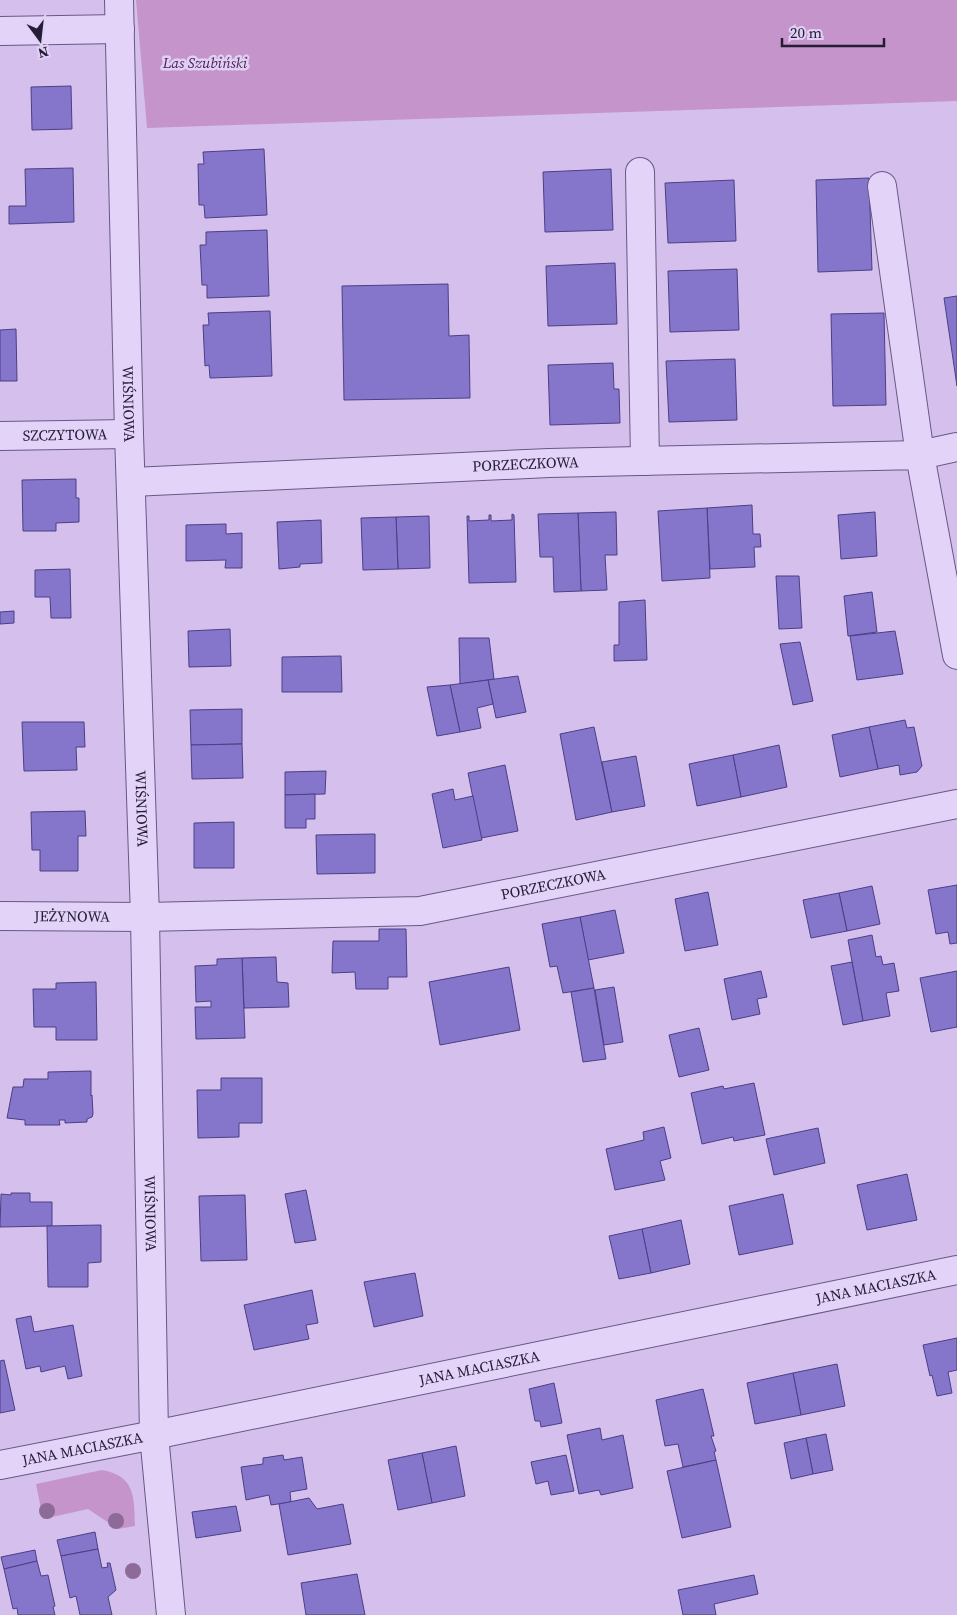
<svg xmlns="http://www.w3.org/2000/svg" width="957" height="1615" font-family="'Source Serif 4',serif">
<style>
.green{fill:#c594cb}
.building{fill:#8676cb;stroke:#4a3f85}
.lines{fill:none;stroke-linecap:round;stroke-linejoin:round}
.minor-casing{stroke:#665886;stroke-width:30}
.minor{stroke:#e4d3f8;stroke-width:28}
.tree{fill:#8d6a97}
.labels{text-anchor:middle;stroke-width:5;stroke-linejoin:round;paint-order:stroke}
.park-label{font-size:15px;font-style:italic;fill:#522351;stroke:#e1d0f5}
.street-label{font-size:15px;fill:#231d36;stroke:#e1d0f5}
</style>
<rect width="100%" height="100%" fill="#d5c0ed"/>
<g class="green">
<polygon points="136,0 957,0 957,101 147,128"/>
<path d="M102,1470C136,1476 134,1498 135,1526L118,1529L88,1509L43,1519L36,1484Z"/>
</g>
<g class="building">
<polygon points="71,86 72,129 32,130 31,87"/>
<polygon points="264,149 267,215 205,218 204,205 199,205 198,164 204,164 203,152"/>
<polygon points="73,168 74,222 9,224 9,206 26,206 25,169"/>
<polygon points="611,169 613,230 545,232 543,172"/>
<polygon points="869,178 872,270 818,272 816,180"/>
<polygon points="734,180 736,241 668,243 665,183"/>
<polygon points="267,230 269,296 207,298 207,285 202,285 200,245 206,245 206,232"/>
<polygon points="615,263 617,324 548,326 546,266"/>
<polygon points="737,269 739,330 670,332 668,271"/>
<polygon points="448,284 449,336 469,335 470,398 344,400 342,286"/>
<polygon points="957,296 957,386 944,298"/>
<polygon points="270,311 272,376 210,378 209,365 205,366 203,325 209,325 208,313"/>
<polygon points="884,313 886,405 833,406 831,314"/>
<polygon points="16,329 17,381 0,381 0,330"/>
<polygon points="735,359 737,420 669,422 666,361"/>
<polygon points="613,363 614,389 619,389 620,423 550,425 548,365"/>
<polygon points="76,479 76,498 79,498 79,522 56,523 56,531 23,531 22,480"/>
<polygon points="752,505 753,534 760,534 761,547 754,547 755,567 710,569 707,508"/>
<polygon points="707,508 710,578 662,581 658,511"/>
<polygon points="616,512 617,555 605,555 607,590 581,591 578,513"/>
<polygon points="875,512 877,556 841,559 838,515"/>
<polygon points="578,513 581,591 554,592 553,557 540,557 538,514"/>
<polygon points="512,514 514,515 516,582 469,583 467,516 469,516 469,521 489,520 489,515 491,515 491,521 512,520"/>
<polygon points="429,516 430,568 398,569 396,517"/>
<polygon points="396,517 398,569 363,570 361,518"/>
<polygon points="321,520 322,563 300,564 300,567 279,569 277,522"/>
<polygon points="226,524 226,534 242,533 242,568 225,568 226,560 186,561 186,525"/>
<polygon points="70,569 71,618 51,618 50,597 35,597 35,570"/>
<polygon points="776,576 799,576 802,628 779,629"/>
<polygon points="872,592 877,632 848,636 844,596"/>
<polygon points="645,600 647,660 614,661 614,645 619,645 619,602"/>
<polygon points="14,611 14,623 0,624 0,612"/>
<polygon points="230,629 231,666 189,667 188,631"/>
<polygon points="895,631 903,674 857,680 850,636"/>
<polygon points="459,638 489,638 494,679 460,684"/>
<polygon points="800,642 813,701 793,705 780,644"/>
<polygon points="341,656 342,692 282,692 282,657"/>
<polygon points="518,676 526,712 496,718 488,680"/>
<polygon points="488,680 493,704 477,708 481,728 460,732 450,685"/>
<polygon points="450,685 460,732 437,736 427,687"/>
<polygon points="242,709 242,744 191,745 190,710"/>
<polygon points="905,720 907,728 914,727 922,766 917,772 900,775 899,765 878,769 869,727"/>
<polygon points="22,722 84,722 85,747 76,747 77,770 24,771"/>
<polygon points="594,727 612,812 576,820 560,734"/>
<polygon points="869,727 878,769 840,777 832,735"/>
<polygon points="242,744 243,778 192,779 191,745"/>
<polygon points="779,745 787,787 741,797 733,755"/>
<polygon points="733,755 741,797 697,806 689,764"/>
<polygon points="636,756 645,806 612,812 602,762"/>
<polygon points="505,765 518,831 481,838 468,773"/>
<polygon points="326,771 325,794 285,795 285,772"/>
<polygon points="453,789 455,800 473,796 482,840 443,848 432,794"/>
<polygon points="315,794 315,819 306,819 306,828 285,828 285,795"/>
<polygon points="85,811 86,836 78,836 78,871 40,871 40,850 32,850 31,812"/>
<polygon points="234,822 234,868 194,868 194,823"/>
<polygon points="375,834 375,873 317,874 316,835"/>
<polygon points="957,885 957,943 950,944 948,932 936,934 928,890"/>
<polygon points="872,886 880,924 847,931 839,893"/>
<polygon points="708,892 718,945 685,951 675,899"/>
<polygon points="839,893 847,931 811,938 803,900"/>
<polygon points="615,910 624,953 588,960 580,917"/>
<polygon points="580,917 594,988 563,993 557,966 550,967 542,924"/>
<polygon points="379,929 406,929 407,977 388,977 388,989 356,989 355,972 332,973 333,941 379,941"/>
<polygon points="872,935 876,957 881,956 883,965 894,963 899,991 886,993 890,1016 863,1021 848,940"/>
<polygon points="276,957 277,982 288,983 289,1007 244,1008 242,958"/>
<polygon points="242,958 245,1038 196,1039 195,1007 211,1007 211,1001 196,1002 195,966 217,965 217,959"/>
<polygon points="852,962 863,1021 843,1025 831,966"/>
<polygon points="509,967 520,1030 440,1045 429,982"/>
<polygon points="761,971 767,997 757,999 760,1014 732,1020 724,979"/>
<polygon points="957,971 957,1027 931,1032 920,978"/>
<polygon points="96,982 97,1040 56,1040 56,1027 34,1027 33,989 56,989 56,983"/>
<polygon points="614,987 623,1042 604,1045 595,990"/>
<polygon points="594,988 606,1059 583,1062 571,992"/>
<polygon points="699,1028 709,1070 679,1077 669,1035"/>
<polygon points="91,1071 91,1096 92,1095 93,1114 92,1117 87,1119 87,1122 65,1123 65,1120 59,1120 60,1125 25,1125 25,1120 7,1118 13,1087 23,1087 24,1079 48,1079 48,1072"/>
<polygon points="221,1078 262,1078 262,1123 239,1123 239,1137 198,1138 197,1090 221,1090"/>
<polygon points="754,1083 765,1135 734,1141 733,1137 702,1144 691,1093 723,1086 724,1089"/>
<polygon points="664,1127 671,1158 660,1161 665,1180 615,1190 606,1149 644,1140 643,1132"/>
<polygon points="818,1128 825,1163 774,1175 766,1139"/>
<polygon points="907,1174 917,1220 867,1230 857,1185"/>
<polygon points="306,1190 316,1240 295,1243 285,1194"/>
<polygon points="11,1193 30,1193 30,1202 52,1202 52,1226 0,1227 1,1194 11,1195"/>
<polygon points="783,1194 793,1244 739,1255 729,1206"/>
<polygon points="245,1195 247,1260 201,1261 199,1196"/>
<polygon points="681,1220 690,1264 651,1273 642,1229"/>
<polygon points="101,1225 101,1262 88,1263 88,1287 48,1287 47,1226"/>
<polygon points="642,1229 651,1273 619,1279 609,1236"/>
<polygon points="415,1273 423,1316 374,1327 364,1282"/>
<polygon points="312,1290 318,1323 306,1325 309,1339 254,1350 244,1305"/>
<polygon points="31,1316 34,1332 73,1325 82,1376 68,1379 65,1366 41,1372 40,1366 26,1369 16,1319"/>
<polygon points="957,1338 957,1370 948,1372 952,1393 937,1396 932,1375 930,1376 923,1345"/>
<polygon points="4,1360 15,1410 0,1413 0,1361"/>
<polygon points="837,1364 845,1406 801,1415 793,1373"/>
<polygon points="793,1373 801,1415 755,1424 747,1383"/>
<polygon points="554,1383 562,1423 541,1427 540,1421 535,1421 529,1389"/>
<polygon points="703,1389 714,1436 711,1436 716,1451 714,1452 716,1460 683,1467 678,1444 665,1446 656,1400"/>
<polygon points="600,1428 602,1440 623,1435 633,1488 601,1495 599,1490 579,1494 567,1435"/>
<polygon points="826,1434 833,1470 813,1474 806,1438"/>
<polygon points="806,1438 813,1474 791,1479 784,1443"/>
<polygon points="456,1446 465,1496 432,1503 422,1453"/>
<polygon points="422,1453 432,1503 398,1510 388,1460"/>
<polygon points="283,1455 284,1460 302,1457 307,1489 290,1492 291,1502 271,1505 269,1495 246,1500 241,1467 263,1464 263,1458"/>
<polygon points="566,1455 574,1491 551,1495 548,1481 536,1484 531,1462"/>
<polygon points="716,1460 731,1527 682,1538 667,1471"/>
<polygon points="309,1498 317,1509 343,1504 351,1544 288,1555 279,1504"/>
<polygon points="236,1506 241,1531 196,1538 192,1512"/>
<polygon points="95,1532 98,1549 61,1556 57,1540"/>
<polygon points="98,1549 102,1568 108,1567 107,1563 110,1563 116,1590 108,1597 112,1615 80,1615 76,1596 70,1598 61,1556"/>
<polygon points="35,1550 37,1561 4,1569 1,1557"/>
<polygon points="37,1561 41,1576 48,1575 55,1606 53,1607 55,1615 18,1615 17,1608 13,1609 4,1569"/>
<polygon points="357,1574 365,1615 306,1615 301,1583"/>
<polygon points="754,1575 758,1594 714,1604 716,1615 683,1615 678,1590"/>
</g>
<g class="lines">
<g class="minor-casing">
<g id="minor">
<path id="s1" d="M119,0L129,434L145,917L154,1435L171,1615"/>
<polyline points="0,31 120,29"/>
<polyline points="640,172 645,461"/>
<polyline points="882,186 920,455 957,447"/>
<path id="s2" d="M0,436L129,434"/>
<path id="s3" d="M132,482L549,463L920,455L957,655"/>
<path id="s4" d="M0,916L145,917L420,911L957,804"/>
<path id="s5" d="M0,1465L154,1435L957,1270"/>
</g>
</g>
<use href="#minor" class="minor"/>
</g>
<g class="tree">
<circle cx="47" cy="1511" r="8"/>
<circle cx="116" cy="1521" r="8"/>
<circle cx="133" cy="1571" r="8"/>
</g>
<g class="labels">
<g class="park-label">
<text x="205" y="68">Las Szubiński</text>
</g>
<g class="street-label">
<text dy="5" stroke="none"><textPath href="#s1" startOffset="404">WIŚNIOWA</textPath></text>
<text dy="5" stroke="none"><textPath href="#s2" startOffset="65">SZCZYTOWA</textPath></text>
<text dy="5" stroke="none"><textPath href="#s3" startOffset="394">PORZECZKOWA</textPath></text>
<text dy="5" stroke="none"><textPath href="#s1" startOffset="809">WIŚNIOWA</textPath></text>
<text dy="5" stroke="none"><textPath href="#s4" startOffset="556">PORZECZKOWA</textPath></text>
<text dy="5" stroke="none"><textPath href="#s4" startOffset="72">JEŻYNOWA</textPath></text>
<text dy="5" stroke="none"><textPath href="#s1" startOffset="1214">WIŚNIOWA</textPath></text>
<text dy="5" stroke="none"><textPath href="#s5" startOffset="894">JANA MACIASZKA</textPath></text>
<text dy="5" stroke="none"><textPath href="#s5" startOffset="489">JANA MACIASZKA</textPath></text>
<text dy="5" stroke="none"><textPath href="#s5" startOffset="84">JANA MACIASZKA</textPath></text>
</g>
</g>
<g transform="translate(40 40) rotate(165)" stroke="#e1d0f5" stroke-width="4" paint-order="stroke">
<path d="M0-4L9 19L0 12L-9 19Z" fill="#231d36"/>
<text y="-8" font-size="14" font-weight="bold" text-anchor="middle" fill="#231d36">N</text>
</g>
<path d="M782 38v8h102v-8" fill="none" stroke="#231d36" stroke-width="2.5"/>
<text x="790" y="38" font-size="15" fill="#231d36" stroke="#e1d0f5" stroke-width="4" paint-order="stroke">20 m</text>
</svg>
